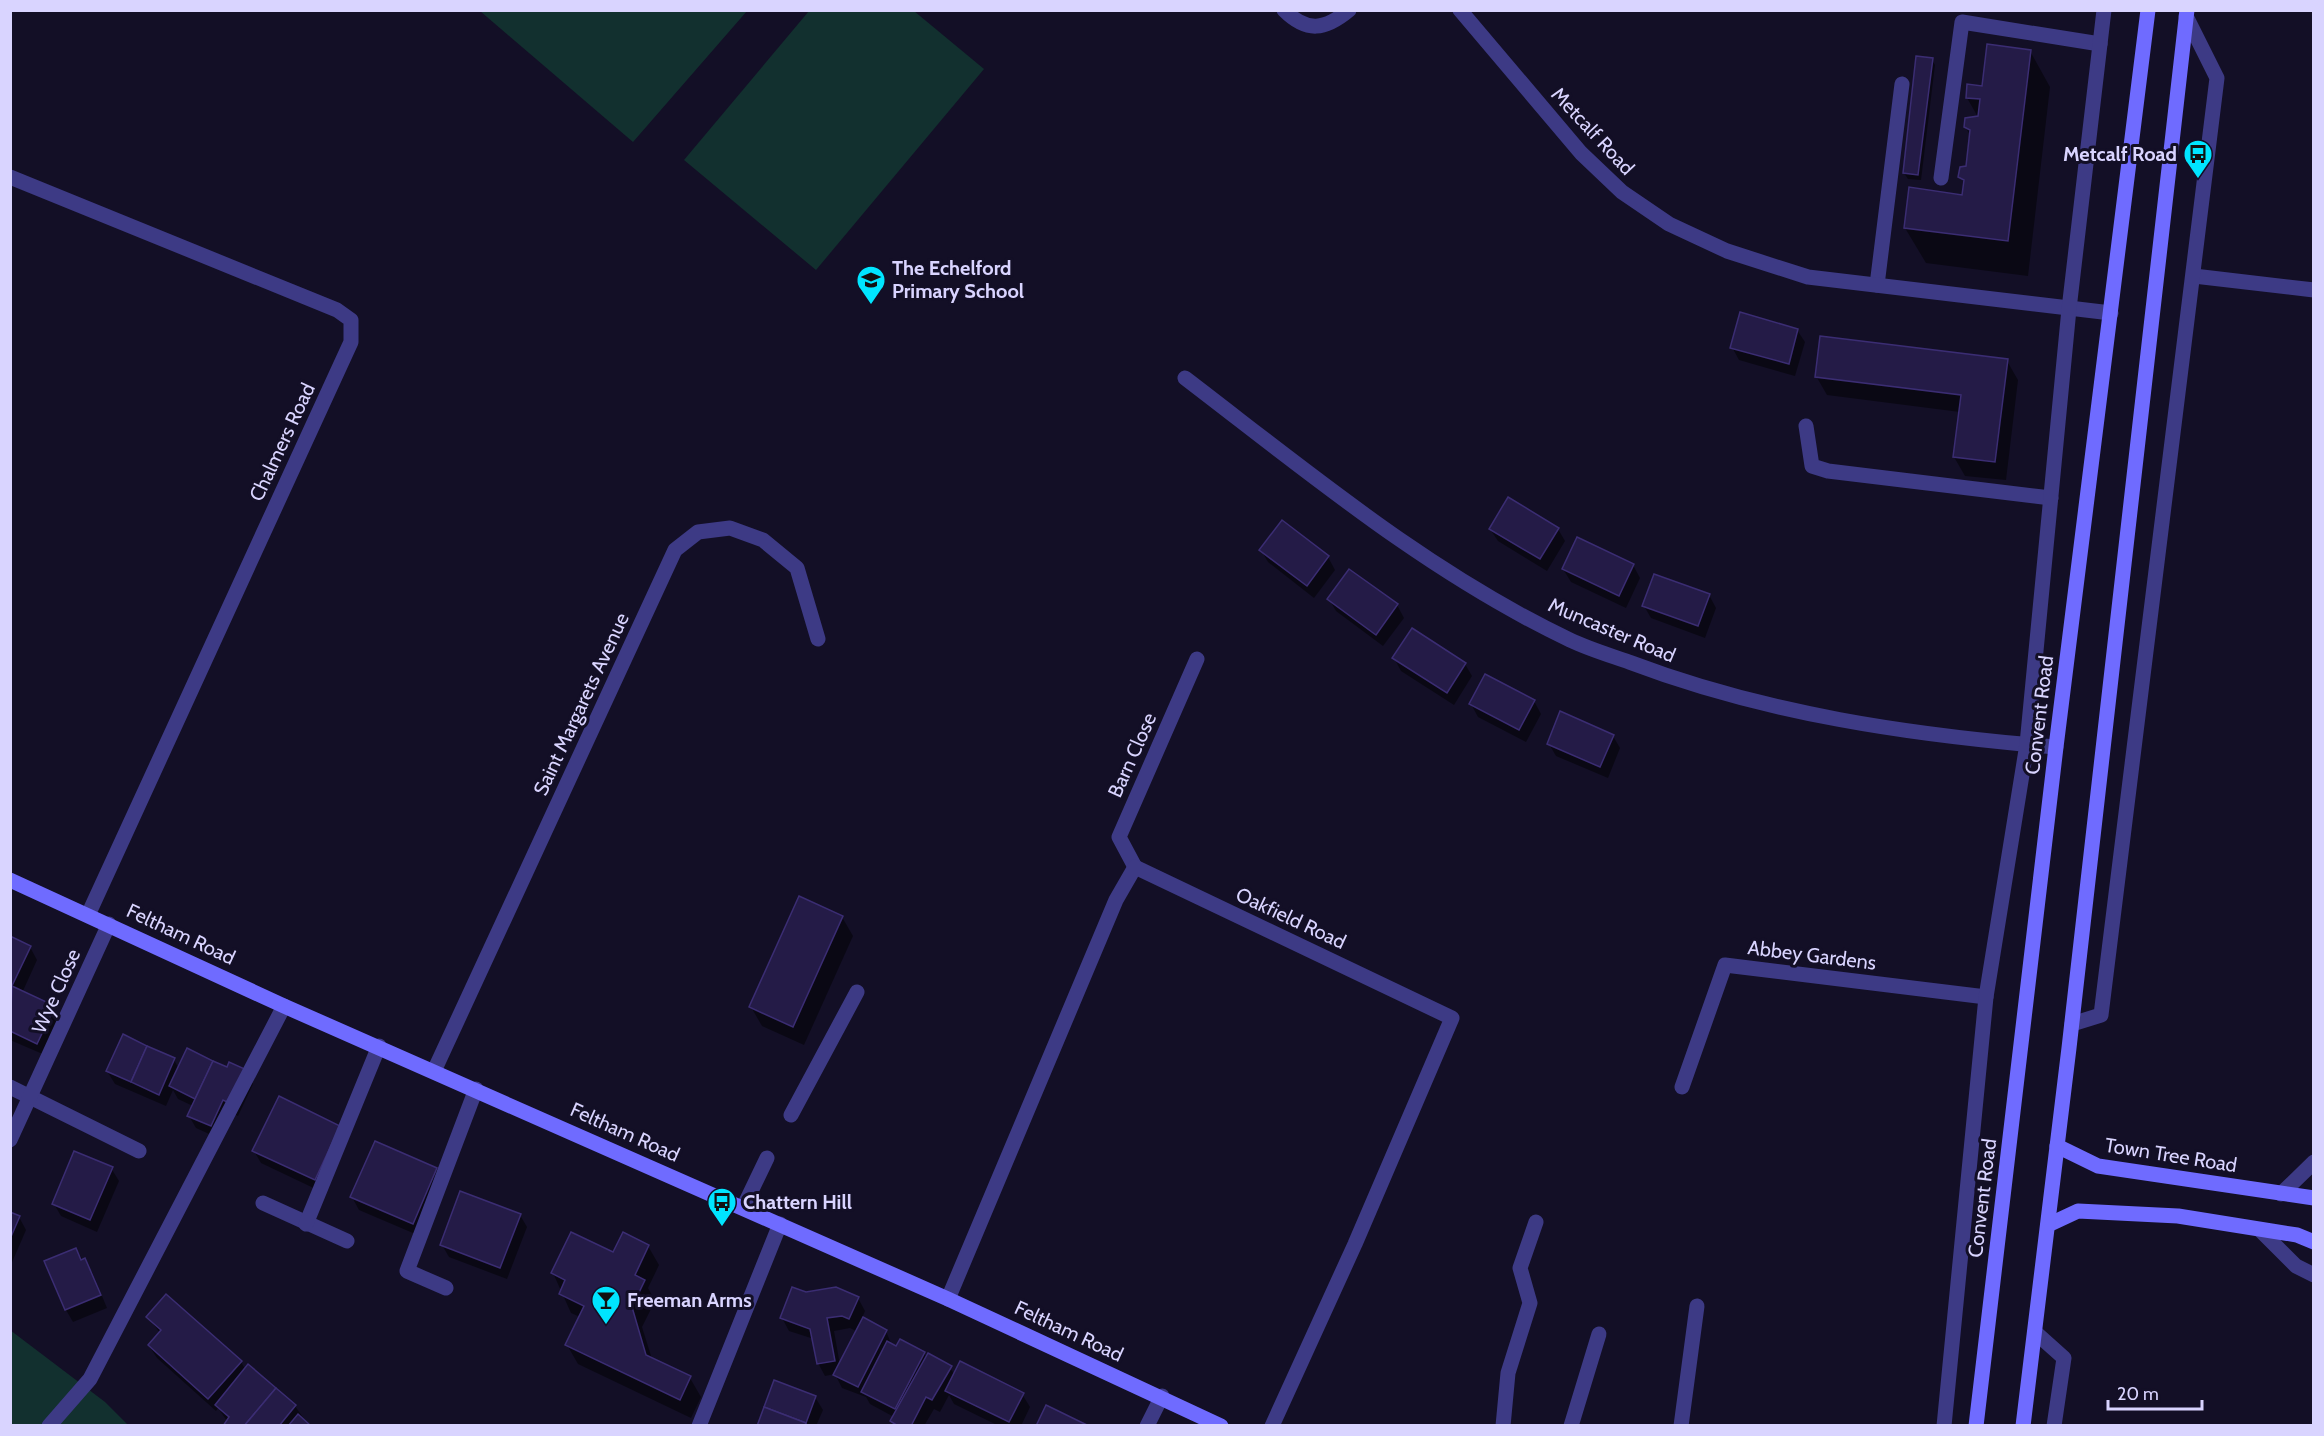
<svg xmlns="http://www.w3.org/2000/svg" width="2324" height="1436" font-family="Cabin,sans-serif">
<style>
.green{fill:#12302f}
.shadow{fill:#0007;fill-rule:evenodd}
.building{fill:#241b47;stroke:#3b2d73;stroke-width:1.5}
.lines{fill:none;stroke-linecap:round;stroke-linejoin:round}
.lane{stroke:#3d3a85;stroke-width:15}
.street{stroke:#3d3a85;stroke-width:15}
.secondary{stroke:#6f6bff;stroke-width:15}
.labels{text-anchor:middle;stroke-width:6;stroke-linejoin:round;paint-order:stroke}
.street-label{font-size:20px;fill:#d9d4ff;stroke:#130f26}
.poi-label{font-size:20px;font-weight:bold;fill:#d9d4ff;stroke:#130f26;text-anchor:start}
</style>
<rect width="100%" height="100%" fill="#130f26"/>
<g class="green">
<polygon points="480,11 747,11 633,142"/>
<polygon points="809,11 914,11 984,69 816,270 684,160"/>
<polygon points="10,1330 105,1402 128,1425 11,1425"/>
</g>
<g class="shadow">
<polygon points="2030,51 2050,87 2028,276 1926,263 1905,228 1963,197 1965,184 1960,176 1967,167 1971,136 1965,127 1978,117 1967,98"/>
<polygon points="1932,60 1935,65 1921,180 1908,179 1904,173"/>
<polygon points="1797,330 1805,342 1795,376 1739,360 1732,347"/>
<polygon points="2007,361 2018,380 2006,480 1965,476 1954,457 1960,412 1827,395 1816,376"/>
<polygon points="1282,522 1328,557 1335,570 1314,598 1268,562 1261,550"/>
<polygon points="1490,529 1558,529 1565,541 1547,571 1498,541"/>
<polygon points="1633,565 1640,578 1626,608 1571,582 1563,569"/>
<polygon points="1709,595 1716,608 1705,638 1651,618 1644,606"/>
<polygon points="1329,599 1397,605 1404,618 1383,646 1336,611"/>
<polygon points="1394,658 1465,664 1472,676 1454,705 1401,671"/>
<polygon points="1534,701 1541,714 1526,742 1478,717 1471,704"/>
<polygon points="1613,736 1620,748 1608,778 1556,756 1549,744"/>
<polygon points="842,917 853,936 804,1045 762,1026 751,1007"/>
<polygon points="10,938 30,947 37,960 22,993 54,1008 61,1020 45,1055 10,1040"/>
<polygon points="188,1050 227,1069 246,1072 253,1084 238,1116 230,1112 218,1138 196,1128 189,1116 193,1106 178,1099 173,1090 166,1106 115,1084 107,1071 174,1060 179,1069"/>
<polygon points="339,1127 322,1192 261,1163 254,1151"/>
<polygon points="111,1168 119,1181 97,1232 61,1216 54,1204"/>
<polygon points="436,1169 444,1182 420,1236 359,1210 352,1197"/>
<polygon points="10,1214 19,1217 26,1230 10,1267"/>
<polygon points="520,1215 527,1227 507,1279 449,1257 442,1245"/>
<polygon points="648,1246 659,1265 648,1288 655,1301 642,1327 652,1359 690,1378 701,1397 691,1418 578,1364 567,1345 580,1317 571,1313 553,1273"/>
<polygon points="76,1250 92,1272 107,1308 73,1322 66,1310"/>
<path d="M806,1294L858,1298L865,1311L862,1318L886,1331L892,1346L924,1353L927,1358L950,1368L955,1375L1022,1394L1030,1407L1021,1426H999L954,1404L949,1395L940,1412L934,1409L924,1426H895L892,1421L894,1417L870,1404L866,1397L842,1388L835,1374L825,1376L818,1363L814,1339L789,1331L782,1318ZM850,1328L858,1332L840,1365L834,1331Z"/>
<polygon points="148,1317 241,1362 245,1369 295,1406 309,1426 224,1426 227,1421 218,1408 216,1411 157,1358 149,1346 160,1333"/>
<polygon points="815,1397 823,1410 816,1426 759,1426"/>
</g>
<g class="building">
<polygon points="1987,44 2031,50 2008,241 1904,228 1909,187 1962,195 1964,180 1958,177 1960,167 1966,166 1970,130 1964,127 1965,118 1978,116 1980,99 1966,98 1967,84 1982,86"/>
<polygon points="1916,56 1933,58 1918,175 1903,173"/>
<polygon points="1740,312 1798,329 1789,364 1730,348"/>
<polygon points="1820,336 2008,359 1995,462 1953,457 1961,395 1815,377"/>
<polygon points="1508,497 1559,528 1540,559 1489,529"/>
<polygon points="1282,520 1329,556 1307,586 1259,550"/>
<polygon points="1577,537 1634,564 1619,596 1562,569"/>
<polygon points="1349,569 1398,604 1376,635 1327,599"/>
<polygon points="1654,574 1710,594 1698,626 1642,606"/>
<polygon points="1412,628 1466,663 1447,693 1392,658"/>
<polygon points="1485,674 1535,700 1519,730 1469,704"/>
<polygon points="1560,711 1614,735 1600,767 1547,744"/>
<polygon points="799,896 843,916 793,1027 749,1007"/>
<polygon points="10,936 31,946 10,990"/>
<polygon points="12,986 55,1006 37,1044 10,1031"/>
<polygon points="123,1034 147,1046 131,1082 106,1071"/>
<polygon points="147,1046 175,1058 159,1095 131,1082"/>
<polygon points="187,1048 213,1061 195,1099 169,1086"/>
<polygon points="213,1061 227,1067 229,1062 247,1070 231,1104 223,1100 211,1126 187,1116"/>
<polygon points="279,1096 340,1126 315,1180 252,1151"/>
<polygon points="375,1141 437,1168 413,1224 350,1197"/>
<polygon points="74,1151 113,1167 90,1220 52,1204"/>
<polygon points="460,1191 521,1214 500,1268 440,1245"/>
<polygon points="10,1212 20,1216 10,1239"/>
<polygon points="571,1232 613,1252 623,1232 649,1245 635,1275 645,1280 632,1307 646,1355 691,1376 680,1400 565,1345 584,1306 559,1294 565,1280 551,1273"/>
<polygon points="76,1248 81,1260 85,1258 101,1295 65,1310 44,1261"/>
<polygon points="792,1287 806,1292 836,1287 859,1297 849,1319 842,1316 827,1318 835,1361 817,1364 810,1329 780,1318"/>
<polygon points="166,1294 242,1361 208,1399 148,1345 161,1330 146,1317"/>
<polygon points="863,1317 887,1330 858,1387 833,1375"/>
<polygon points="900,1339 925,1352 895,1409 861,1392 887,1341 896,1346"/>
<polygon points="928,1353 952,1366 932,1400 926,1397 911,1426 898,1426 890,1421"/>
<polygon points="960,1361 1024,1393 1009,1422 945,1391"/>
<polygon points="248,1364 276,1388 244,1426 223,1426 229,1417 215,1405"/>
<polygon points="774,1380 816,1396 806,1423 764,1407"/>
<polygon points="276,1388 296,1405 279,1426 244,1426"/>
<polygon points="1046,1405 1089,1426 1036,1426"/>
<polygon points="764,1407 806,1423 805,1426 757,1426"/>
<polygon points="298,1414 311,1426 288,1426"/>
</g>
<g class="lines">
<g class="lane">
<polyline points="1941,178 1962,22 2100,44"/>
<polyline points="1877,285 1902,84"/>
<polyline points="1806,426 1812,466 1828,471 2051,498"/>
<polyline points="10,1087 139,1151"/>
<polyline points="791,1115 857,992"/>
<polyline points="263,1203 347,1241"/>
<polyline points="743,1208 767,1158"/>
<polyline points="306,1224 379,1046"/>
<polyline points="446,1288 407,1271 476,1089"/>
<polyline points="2035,1332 2064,1358 2054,1426"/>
<polyline points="49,1426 90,1379 284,1006"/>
<polyline points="1503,1426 1508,1373 1530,1303 1520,1268 1536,1222"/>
<polyline points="1571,1426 1599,1334"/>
<polyline points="1681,1426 1697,1306"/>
</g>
<g class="street">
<path d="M1284,10C1307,33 1325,30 1349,10"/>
<polyline points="1460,10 1581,153 1622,192 1669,224 1727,251 1808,277 2111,313"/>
<polyline points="10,177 337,310 351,320 351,342 88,915"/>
<polyline points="2194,276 2314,290"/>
<path d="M1185,378C1308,472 1429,573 1570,640C1589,649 1609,655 1629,662C1766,714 1910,735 2056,747"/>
<polyline points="1135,867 1119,837 1197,659"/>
<polyline points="2072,1024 2101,1015 2217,78 2186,16"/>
<polyline points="434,1071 675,550 698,532 730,528 763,540 797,568 818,639"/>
<polyline points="1682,1087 1725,965 1986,997"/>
<polyline points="10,1140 109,924"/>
<polyline points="2281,1194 2314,1162"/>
<polyline points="2260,1230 2296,1266 2314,1275"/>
<polyline points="948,1299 1116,900 1135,867 1452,1018 1355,1244 1272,1426"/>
<polyline points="699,1426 780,1224"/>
<polyline points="1147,1426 1162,1396"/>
<polyline points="1944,1426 1986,997 2027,744 2069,309 2104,10"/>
</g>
<g class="secondary">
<polyline points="10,880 284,1006 948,1299 1221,1426"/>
<polyline points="2057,1146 2098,1166 2314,1198"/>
<polyline points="2048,1225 2078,1211 2178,1216 2297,1235 2314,1242"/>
<polyline points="1976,1426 2056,747 2148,10"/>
<polyline points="2023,1426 2069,1048 2187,10"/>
</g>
</g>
<defs>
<g id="bus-pin" transform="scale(1.5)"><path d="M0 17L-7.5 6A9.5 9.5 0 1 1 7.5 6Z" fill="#00e5ff" stroke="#130f26"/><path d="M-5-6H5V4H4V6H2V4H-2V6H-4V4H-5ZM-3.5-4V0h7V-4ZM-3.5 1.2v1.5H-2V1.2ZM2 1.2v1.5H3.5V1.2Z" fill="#111"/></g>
<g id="school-pin" transform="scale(1.5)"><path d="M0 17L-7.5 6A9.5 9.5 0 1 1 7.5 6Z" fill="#00e5ff" stroke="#130f26"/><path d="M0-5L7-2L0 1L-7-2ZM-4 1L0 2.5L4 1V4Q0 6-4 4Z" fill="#111"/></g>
<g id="bar-pin" transform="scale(1.5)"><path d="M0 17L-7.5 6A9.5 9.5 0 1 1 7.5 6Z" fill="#00e5ff" stroke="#130f26"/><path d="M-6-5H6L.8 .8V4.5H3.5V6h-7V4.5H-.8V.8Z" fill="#111"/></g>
</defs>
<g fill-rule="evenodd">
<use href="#bus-pin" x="2198" y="154"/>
<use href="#school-pin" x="871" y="280"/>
<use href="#bus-pin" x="722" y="1202"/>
<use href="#bar-pin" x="606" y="1300"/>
</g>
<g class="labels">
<g class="street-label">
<text transform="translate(1593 131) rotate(47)" y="7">Metcalf Road</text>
<text transform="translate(282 442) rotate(-65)" y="7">Chalmers Road</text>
<text transform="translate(1612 630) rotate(23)" y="7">Muncaster Road</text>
<text transform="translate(581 704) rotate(-65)" y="7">Saint Margarets Avenue</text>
<text transform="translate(2039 715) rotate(-83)" y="7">Convent Road</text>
<text transform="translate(1132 755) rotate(-66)" y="7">Barn Close</text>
<text transform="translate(1291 918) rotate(25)" y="7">Oakfield Road</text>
<text transform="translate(181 934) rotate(25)" y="7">Feltham Road</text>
<text transform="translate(1812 955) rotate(7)" y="7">Abbey Gardens</text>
<text transform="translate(56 991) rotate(-66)" y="7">Wye Close</text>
<text transform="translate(625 1132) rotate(24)" y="7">Feltham Road</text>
<text transform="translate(2171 1155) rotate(9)" y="7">Town Tree Road</text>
<text transform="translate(1982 1198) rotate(-83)" y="7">Convent Road</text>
<text transform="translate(1069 1331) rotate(25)" y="7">Feltham Road</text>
</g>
<g class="poi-label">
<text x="2177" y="161" text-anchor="end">Metcalf Road</text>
<text x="892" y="275">The Echelford<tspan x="892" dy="23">Primary School</tspan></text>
<text x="743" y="1209">Chattern Hill</text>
<text x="627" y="1307">Freeman Arms</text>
</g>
</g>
<rect width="2324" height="1436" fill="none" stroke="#d9d4ff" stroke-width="24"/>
<path d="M2108 1400v9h94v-9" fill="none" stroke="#d9d4ff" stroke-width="3"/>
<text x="2117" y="1400" font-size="18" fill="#d9d4ff" stroke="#130f26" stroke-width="4.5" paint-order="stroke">20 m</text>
</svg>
